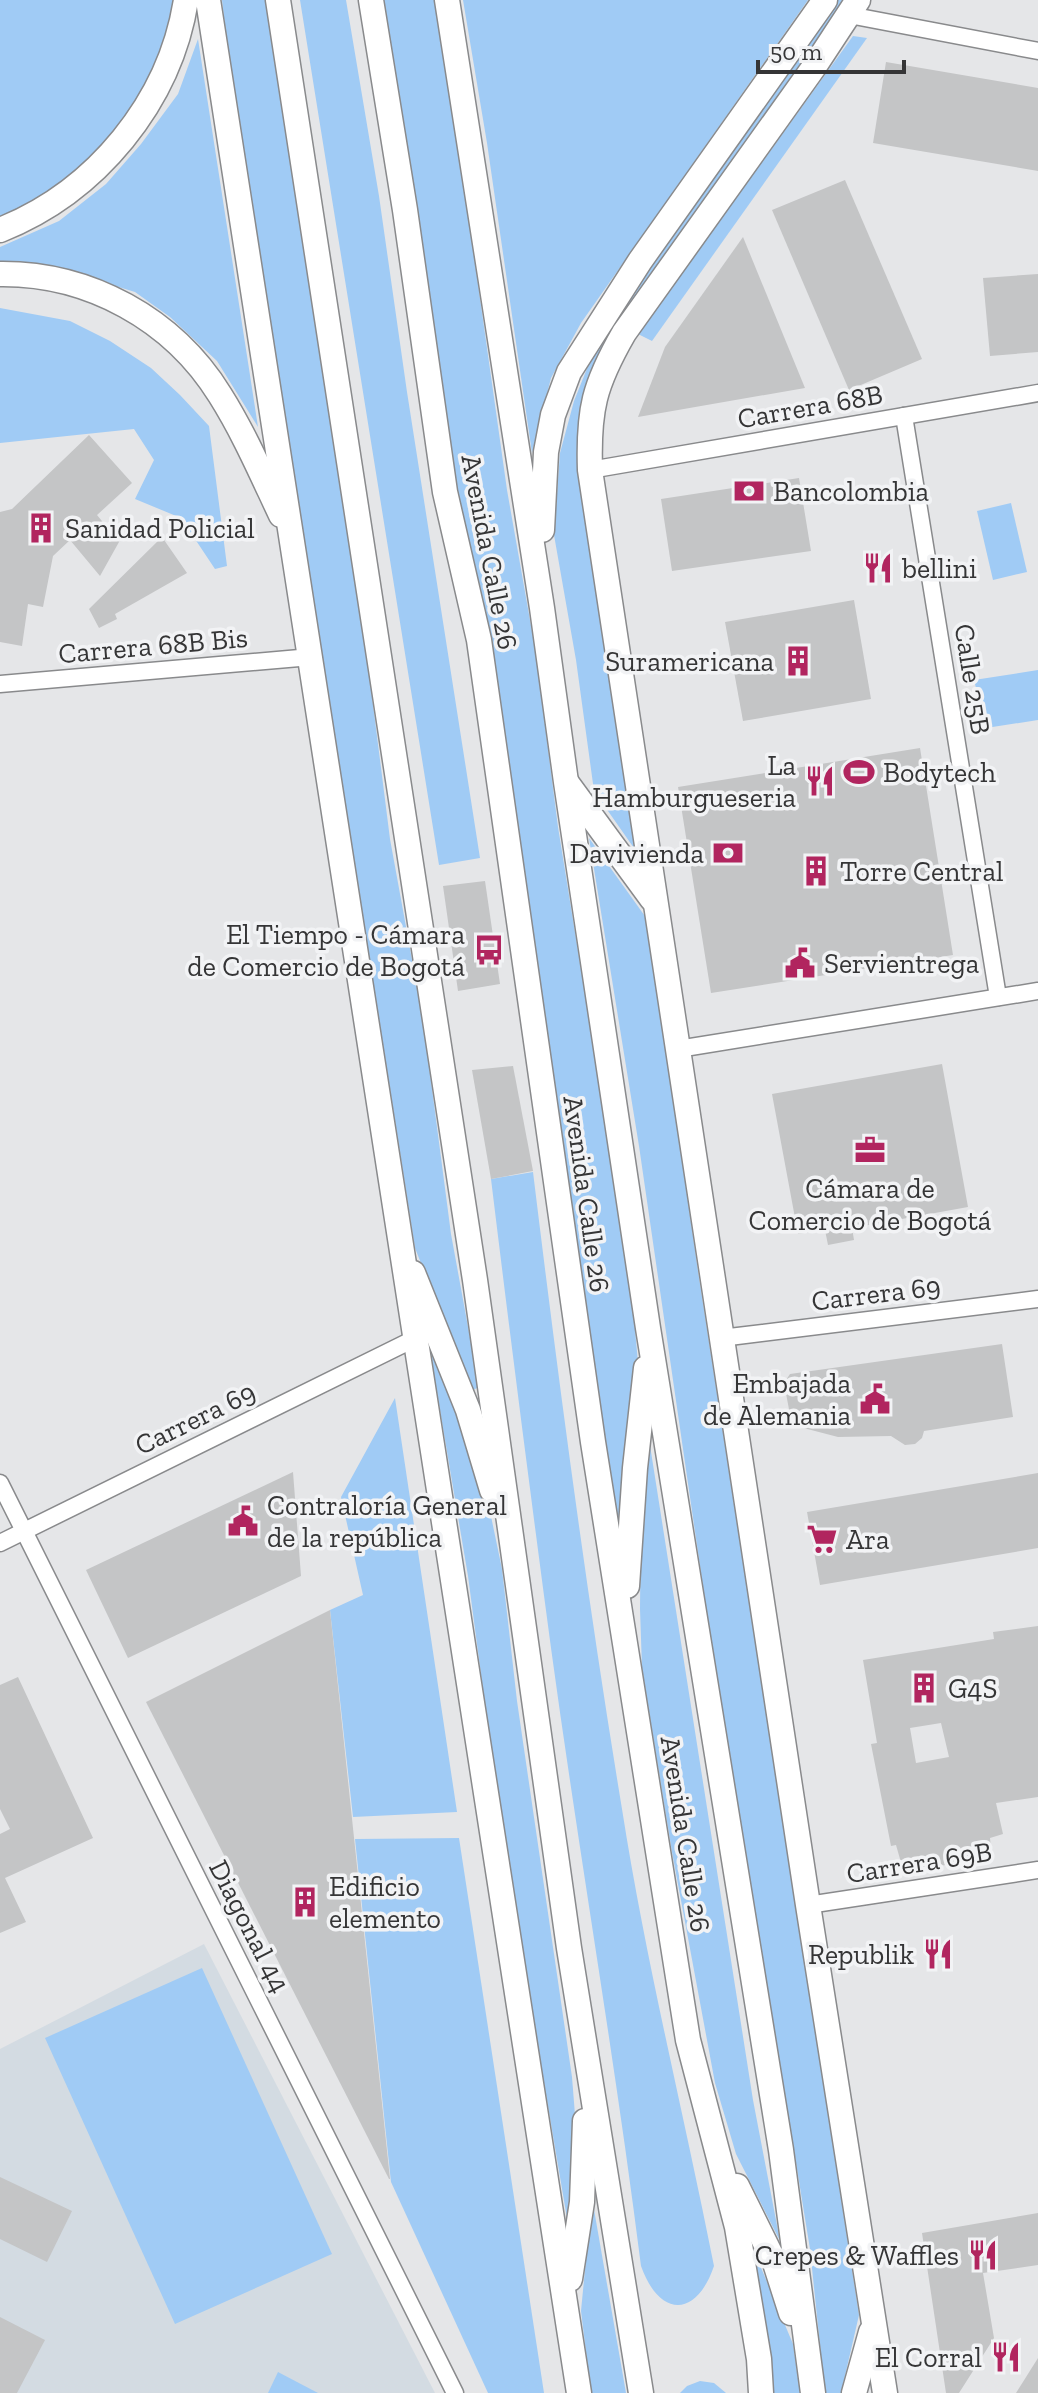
<svg xmlns="http://www.w3.org/2000/svg" width="1038" height="2393" font-family="'Zilla Slab',serif">
<style>
.built{fill:#d3dbe2}
.green{fill:#a0cbf5}
.building{fill:#c4c5c6;fill-rule:evenodd}
.lines{fill:none;stroke-linecap:round;stroke-linejoin:round}
.minor-casing{stroke:#898a8c;stroke-width:19}
.primary-casing{stroke:#898a8c;stroke-width:27}
.minor{stroke:#fff;stroke-width:16}
.primary{stroke:#fff;stroke-width:24}
.labels{text-anchor:middle;stroke-width:7;stroke-linejoin:round;paint-order:stroke}
.street-label{font-size:28px;fill:#353536;stroke:#f2f3f5}
.poi-label{font-size:28px;fill:#353536;stroke:#f2f3f5;text-anchor:start}
</style>
<rect width="100%" height="100%" fill="#e5e6e8"/>
<polygon class="built" points="204,1944 435,2393 0,2393 0,2049"/>
<g class="green">
<polygon points="0,0 174,0 166,47 152,90 104,148 41,199 0,222"/>
<polygon points="222,0 265,0 368,665 390,839 423,1020 451,1234 479,1387 471,1391 415,1248 231,77"/>
<polygon points="300,0 346,0 379,196 407,392 480,858 439,865"/>
<polygon points="380,0 435,0 448,71 507,490 536,654 558,827 630,1273 638,1363 621,1532 615,1534"/>
<polygon points="463,0 808,0 581,323 551,378 532,453 487,143"/>
<polygon points="838,0 845,0 611,333 605,330"/>
<polygon points="853,36 867,38 652,341 638,334"/>
<polygon points="198,39 258,427 217,361 170,317 135,292 47,265 0,263 0,247 59,221 106,184 141,144 178,94"/>
<polygon points="0,308 70,321 110,341 151,368 180,395 209,426 227,566 215,569 181,518 135,499 154,460 134,429 0,443"/>
<polygon points="598,341 604,344 582,410 643,861 594,791 576,660 554,535 560,453 574,401"/>
<polygon points="1011,503 1027,572 993,580 977,511"/>
<polygon points="1038,670 1038,720 986,728 974,680"/>
<polygon points="589,838 647,919 698,1271 859,2315 841,2393 825,2393 810,2249 708,1621 639,1146"/>
<path d="M533,1172C559,1385 587,1597 622,1809C646,1963 684,2114 714,2266C696,2319 659,2317 641,2266C615,2059 579,1854 551,1648C530,1491 510,1335 491,1179Z"/>
<polygon points="430,1351 454,1391 482,1473 502,1569 517,1701 572,2077 577,2140 569,2230 503,1841 468,1576"/>
<polygon points="395,1398 457,1812 353,1817 330,1610 363,1595 341,1497"/>
<polygon points="649,1439 753,2100 780,2241 736,2154 715,2083 672,1852 642,1668 640,1609 641,1502"/>
<polygon points="459,1838 544,2393 488,2393 391,2182 355,1839"/>
<polygon points="202,1968 332,2254 175,2324 45,2038"/>
<polygon points="592,2198 626,2393 591,2393 581,2311"/>
<polygon points="754,2251 793,2344 800,2393 770,2393"/>
<polygon points="278,2372 318,2393 268,2393"/>
<polygon points="700,2381 714,2383 726,2393 680,2393 687,2386"/>
</g>
<g class="building">
<polygon points="886,62 1038,88 1038,171 873,143"/>
<polygon points="845,180 922,359 849,390 772,210"/>
<polygon points="743,237 805,388 638,417 665,347"/>
<polygon points="1038,274 1038,352 990,356 983,278"/>
<polygon points="89,435 132,483 97,515 119,542 100,576 70,540 53,556 43,607 28,604 22,646 0,642 0,512 12,509"/>
<polygon points="799,478 811,551 672,571 661,499"/>
<polygon points="162,537 187,573 115,614 117,619 99,628 89,609"/>
<polygon points="854,600 871,699 743,721 725,622"/>
<polygon points="920,748 953,955 711,993 678,787"/>
<polygon points="485,881 500,984 458,991 443,886"/>
<polygon points="942,1064 968,1207 852,1228 854,1240 828,1245 825,1230 798,1234 772,1094"/>
<polygon points="513,1066 533,1171 491,1179 472,1070"/>
<polygon points="1002,1344 1013,1417 924,1431 922,1438 915,1444 905,1445 891,1436 838,1437 792,1425 784,1383 790,1374"/>
<polygon points="293,1472 301,1576 128,1658 86,1570"/>
<polygon points="1038,1473 1038,1548 820,1585 807,1512"/>
<polygon points="330,1610 390,2179 389,2179 146,1702"/>
<path d="M1038,1626V1797L996,1803L1003,1834L990,1838L992,1858L919,1869L915,1864L902,1866L896,1845L891,1846L871,1744L877,1743L863,1660L994,1639L993,1632ZM941,1723L949,1757L916,1763L910,1728Z"/>
<polygon points="18,1677 93,1838 5,1878 26,1922 0,1933 0,1834 10,1829 0,1809 0,1685"/>
<polygon points="0,2177 72,2211 47,2262 0,2239"/>
<polygon points="1038,2213 1038,2265 983,2273 994,2338 959,2393 946,2393 922,2233"/>
<polygon points="0,2317 45,2340 17,2393 0,2393"/>
<polygon points="1038,2358 1038,2393 1016,2393"/>
</g>
<g class="lines">
<g class="minor-casing">
<g id="minor">
<polyline points="849,15 1038,51"/>
<polyline points="904,416 998,997"/>
<polyline points="590,470 1038,393"/>
<polyline points="0,684 311,657"/>
<polyline points="678,1049 1038,991"/>
<polyline points="721,1338 1038,1299"/>
<polyline points="0,1483 455,2393"/>
<polyline points="0,1543 414,1339"/>
<polyline points="808,1905 1038,1870"/>
</g>
</g>
<g class="primary-casing">
<g id="primary">
<polyline points="208,0 579,2393"/>
<polyline points="278,0 475,1280 569,1948 641,2393"/>
<polyline points="371,0 405,210 445,492 479,640 593,1442 688,2040 737,2227 759,2359 761,2393"/>
<polyline points="447,0 542,608 566,782 648,1328 781,2150 813,2393"/>
<path d="M858,0L814,67L624,333C594,385 588,410 590,470L808,1905L885,2393"/>
<path d="M0,230C96,192 170,102 186,0"/>
<path d="M0,274C89,273 173,319 220,395C244,433 262,475 281,515"/>
<polyline points="542,530 546,452 553,415 569,372 640,261 825,0"/>
<polyline points="567,783 652,899"/>
<polyline points="413,1273 468,1410 492,1490"/>
<polyline points="627,1586 635,1468 646,1368"/>
<polyline points="737,2186 775,2263 791,2313"/>
<polyline points="570,2279 582,2202 585,2121"/>
<polyline points="854,2393 871,2332"/>
</g>
</g>
<use href="#minor" class="minor"/>
<use href="#primary" class="primary"/>
</g>
<defs>
<g id="bank-bare" transform="scale(2.4)"><path d="M-6-4H6V4H-6ZM0-2.3a2.3 2.3 0 1 0 0 4.6a2.3 2.3 0 1 0 0-4.6Z" fill="#b1255f" stroke="#f2f3f5" stroke-width="2.5" paint-order="stroke"/></g>
<g id="building-bare" transform="scale(2.4)"><path d="M-4-6H4V6H1V3H-1V6H-4ZM-2.5-4.3h1.7v1.8h-1.7ZM.8-4.3h1.7v1.8H.8ZM-2.5-1h1.7V.8h-1.7ZM.8-1h1.7V.8H.8Z" fill="#b1255f" stroke="#f2f3f5" stroke-width="2.5" paint-order="stroke"/></g>
<g id="restaurant-bare" transform="scale(2.4)"><path d="M-5-6h1v4h1v-4h1v4h1v-4h1v5L-1.5 .5V6h-2V.5L-5-1ZM5-6V6H3V1.5H1.5Q1.5-4 5-6Z" fill="#b1255f" stroke="#f2f3f5" stroke-width="2.5" paint-order="stroke"/></g>
<g id="stadium-bare" transform="scale(2.4)"><path d="M0-5a6.5 5 0 1 0 0 10a6.5 5 0 1 0 0-10ZM-3.5-1.8h7v3.6h-7Z" fill="#b1255f" stroke="#f2f3f5" stroke-width="2.5" paint-order="stroke"/></g>
<g id="bus-bare" transform="scale(2.4)"><path d="M-5-6H5V4H4V6H2V4H-2V6H-4V4H-5ZM-3.5-4V0h7V-4ZM-3.5 1.2v1.5H-2V1.2ZM2 1.2v1.5H3.5V1.2Z" fill="#b1255f" stroke="#f2f3f5" stroke-width="2.5" paint-order="stroke"/></g>
<g id="civic-bare" transform="scale(2.4)"><path d="M-.6-6.5H3V-4.5H.6V-3L4-1V1h2V6H-6V1h2V-1L-.6-3ZM-1.2 2.5V6h2.4V2.5Z" fill="#b1255f" stroke="#f2f3f5" stroke-width="2.5" paint-order="stroke"/></g>
<g id="office-bare" transform="scale(2.4)"><path d="M-6-3h4V-5.5h4V-3h4V5H-6ZM-1-4.5V-3h2v-1.5ZM-6 0V1H6V0Z" fill="#b1255f" stroke="#f2f3f5" stroke-width="2.5" paint-order="stroke"/></g>
<g id="supermarket-bare" transform="scale(2.4)"><path d="M-6-5.5h2.5l.6 2H6L4.5 2H-2.5L-4.4-4H-6ZM-1.5 3.2a1.3 1.3 0 1 0 .1 0ZM3 3.2a1.3 1.3 0 1 0 .1 0Z" fill="#b1255f" stroke="#f2f3f5" stroke-width="2.5" paint-order="stroke"/></g>
</defs>
<g fill-rule="evenodd">
<use href="#bank-bare" x="749" y="491"/>
<use href="#building-bare" x="41" y="528"/>
<use href="#restaurant-bare" x="878" y="568"/>
<use href="#building-bare" x="798" y="661"/>
<use href="#stadium-bare" x="859" y="772"/>
<use href="#restaurant-bare" x="820" y="781"/>
<use href="#bank-bare" x="728" y="853"/>
<use href="#building-bare" x="816" y="871"/>
<use href="#bus-bare" x="489" y="950"/>
<use href="#civic-bare" x="800" y="963"/>
<use href="#office-bare" x="870" y="1150"/>
<use href="#civic-bare" x="875" y="1399"/>
<use href="#civic-bare" x="243" y="1521"/>
<use href="#supermarket-bare" x="822" y="1539"/>
<use href="#building-bare" x="924" y="1688"/>
<use href="#building-bare" x="305" y="1902"/>
<use href="#restaurant-bare" x="938" y="1954"/>
<use href="#restaurant-bare" x="983" y="2255"/>
<use href="#restaurant-bare" x="1006" y="2357"/>
</g>
<g class="labels">
<g class="street-label">
<text transform="translate(810 406) rotate(-10)" y="10">Carrera 68B</text>
<text transform="translate(490 552) rotate(79)" y="10">Avenida Calle 26</text>
<text transform="translate(153 645) rotate(-5)" y="10">Carrera 68B Bis</text>
<text transform="translate(973 679) rotate(81)" y="10">Calle 25B</text>
<text transform="translate(587 1194) rotate(82)" y="10">Avenida Calle 26</text>
<text transform="translate(876 1293) rotate(-7)" y="10">Carrera 69</text>
<text transform="translate(195 1418) rotate(-26)" y="10">Carrera 69</text>
<text transform="translate(686 1834) rotate(81)" y="10">Avenida Calle 26</text>
<text transform="translate(919 1862) rotate(-9)" y="10">Carrera 69B</text>
<text transform="translate(250 1926) rotate(63)" y="10">Diagonal 44</text>
</g>
<g class="poi-label">
<text x="773" y="501">Bancolombia</text>
<text x="65" y="538">Sanidad Policial</text>
<text x="902" y="578">bellini</text>
<text x="774" y="671" text-anchor="end">Suramericana</text>
<text x="796" y="775" text-anchor="end">La<tspan x="796" dy="32">Hamburgueseria</tspan></text>
<text x="883" y="782">Bodytech</text>
<text x="704" y="863" text-anchor="end">Davivienda</text>
<text x="840" y="881">Torre Central</text>
<text x="465" y="944" text-anchor="end">El Tiempo - Cámara<tspan x="465" dy="32">de Comercio de Bogotá</tspan></text>
<text x="824" y="973">Servientrega</text>
<text x="870" y="1198" text-anchor="middle">Cámara de<tspan x="870" dy="32">Comercio de Bogotá</tspan></text>
<text x="851" y="1393" text-anchor="end">Embajada<tspan x="851" dy="32">de Alemania</tspan></text>
<text x="267" y="1515">Contraloría General<tspan x="267" dy="32">de la república</tspan></text>
<text x="846" y="1549">Ara</text>
<text x="948" y="1698">G4S</text>
<text x="329" y="1896">Edificio<tspan x="329" dy="32">elemento</tspan></text>
<text x="914" y="1964" text-anchor="end">Republik</text>
<text x="959" y="2265" text-anchor="end">Crepes &amp; Waffles</text>
<text x="982" y="2367" text-anchor="end">El Corral</text>
</g>
</g>
<path d="M758 60v12h146v-12" fill="none" stroke="#353536" stroke-width="4"/>
<text x="770" y="60" font-size="24" fill="#353536" stroke="#f2f3f5" stroke-width="6" paint-order="stroke">50 m</text>
</svg>
